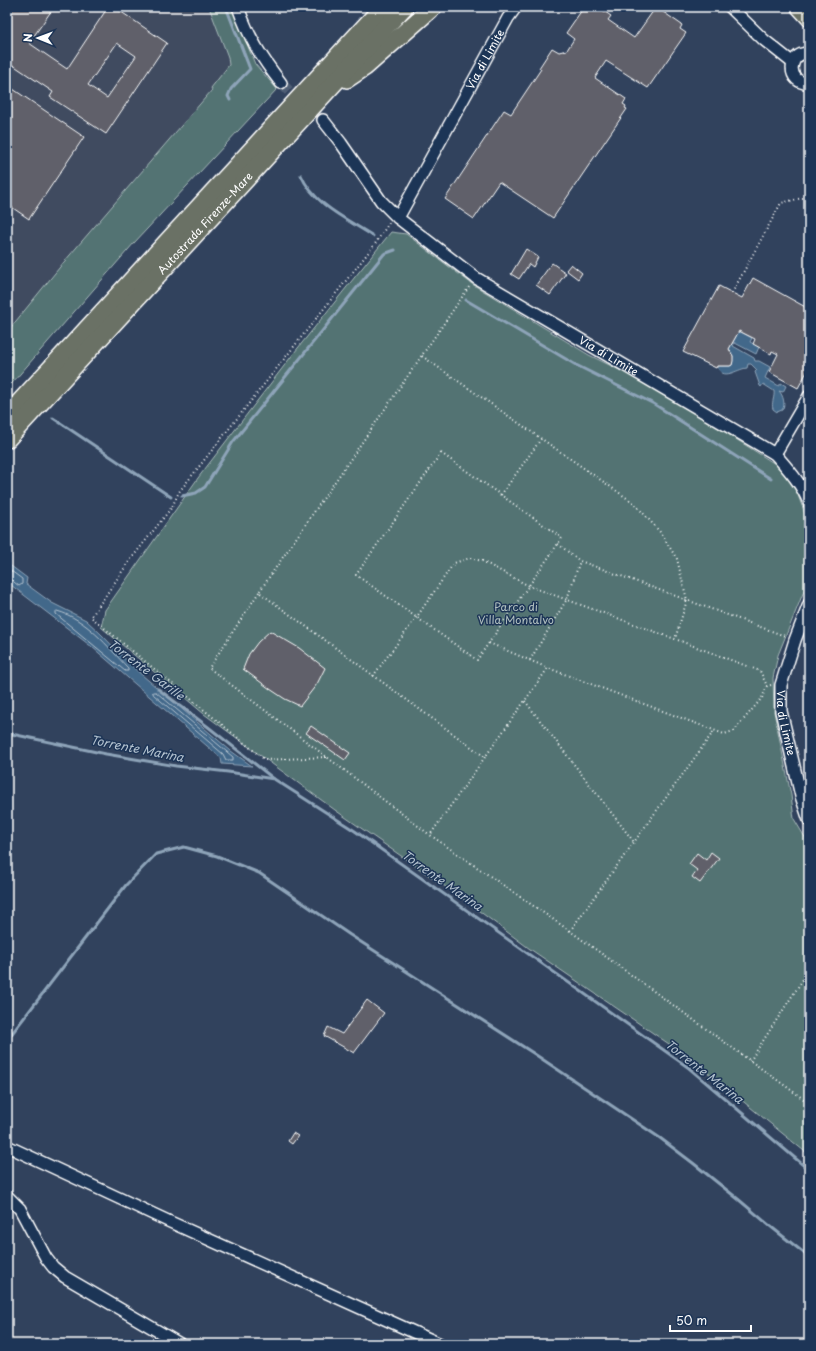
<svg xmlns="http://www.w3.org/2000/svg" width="816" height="1351" font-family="'Playpen Sans',sans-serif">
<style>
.built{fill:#3f4b61}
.green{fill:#527373;stroke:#a8b9b9}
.water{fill:#43688a;stroke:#8ea4b9}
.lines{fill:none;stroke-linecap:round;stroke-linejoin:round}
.shore{stroke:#b4c3d0;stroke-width:1}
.stream{stroke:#8ea4b9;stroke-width:3}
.building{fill:#60616a;stroke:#fff;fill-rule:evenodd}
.minor-tunnel{stroke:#505e75;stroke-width:11;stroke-dasharray:11 5.5;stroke-linecap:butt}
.minor-casing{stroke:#fff;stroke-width:14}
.major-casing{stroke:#fff;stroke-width:17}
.highway-casing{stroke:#fff;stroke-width:20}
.path{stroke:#fff;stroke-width:2;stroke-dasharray:1 3;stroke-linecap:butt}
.minor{stroke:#1d3557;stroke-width:11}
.major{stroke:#6a7165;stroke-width:14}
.highway{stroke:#6a7165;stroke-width:17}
.labels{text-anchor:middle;stroke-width:3;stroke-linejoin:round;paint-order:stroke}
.street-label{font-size:11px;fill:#fff;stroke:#1d3557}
.park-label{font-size:11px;fill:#b1c0c0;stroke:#1d3557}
.water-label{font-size:12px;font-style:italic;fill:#b4c3d0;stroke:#1d3557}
</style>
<rect width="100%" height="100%" fill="#31425d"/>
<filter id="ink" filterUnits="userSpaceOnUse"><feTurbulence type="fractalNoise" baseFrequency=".025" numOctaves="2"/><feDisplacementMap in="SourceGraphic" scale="8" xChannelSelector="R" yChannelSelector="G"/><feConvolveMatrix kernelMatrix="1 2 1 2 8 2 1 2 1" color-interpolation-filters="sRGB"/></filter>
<g filter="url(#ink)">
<polygon class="built" points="7,7 209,7 229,61 229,65 212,90 64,262 7,332"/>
<g class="green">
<polygon points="209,7 232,7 255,64 277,89 134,243 7,389 7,332 64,262 212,90 211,88 229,65 228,57"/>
<polygon points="391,232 406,234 472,284 589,355 654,387 783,469 796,490 808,522 809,571 808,581 778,655 773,678 774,712 791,795 794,819 809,844 809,1155 691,1059 530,949 463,899 335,810 204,714 101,627 105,610 198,478 294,353"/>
</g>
<g class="water">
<polygon points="739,331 752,338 750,342 759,347 756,354 733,342"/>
<path d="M732,343L734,344L733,346L754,358L755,361H759L770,367L765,378L779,386L781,383L786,386L783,392L779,391C783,395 786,405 782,410L777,412L773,409C771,403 775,397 774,391L763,384L761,387L760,386L755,372L757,370L751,364H748L747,368C736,369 723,382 717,366H730L732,365L733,356L729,349Z"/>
<polygon points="7,563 27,578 26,584 52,603 86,620 101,634 135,669 231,751 252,766 222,764 221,758 92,647 7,582"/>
</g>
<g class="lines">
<g class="shore">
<polyline points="7,568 22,579 22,584 19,586 10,579 7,579"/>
<path d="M57,611C87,619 107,646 128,668V671H125L56,614V612Z"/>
<polygon points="153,692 156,692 233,757 233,760 226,760 223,754 154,695"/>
</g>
<g class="stream">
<polyline points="226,7 250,69 231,89 228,96 230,100"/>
<path d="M301,175C314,205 347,219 373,236"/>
<polyline points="466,300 576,365 654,404 771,479"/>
<polyline points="53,418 171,497"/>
<polyline points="182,496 196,493 205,487 233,442 384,254 395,250"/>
<polyline points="158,689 207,726 274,779"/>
<polyline points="7,733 106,754 176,766 228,772 274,779 355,831 689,1068 809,1170"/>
<polyline points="7,1040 126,885 156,854 184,847 217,856 259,873 350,935 533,1053 660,1138 693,1163 738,1199 770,1226 809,1257"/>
</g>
</g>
<g class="building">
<path d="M7,7H54L29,43L67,69L108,7H114L167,43L106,134L50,97L53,92L13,65L7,74ZM117,43L136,56L107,98L88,85Z"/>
<polygon points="584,7 598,7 611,16 608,20 634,38 656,7 682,25 680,29 686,33 648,88 606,61 595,78 626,99 623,104 626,106 625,108 627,109 553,218 499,182 474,219 445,199 504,110 511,114 541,69 539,68 552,48 559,52 567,50 574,39 566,33"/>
<polygon points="7,85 84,137 29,219 7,204"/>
<polygon points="526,249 538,257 533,267 529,264 519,279 511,274"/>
<polygon points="552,263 566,273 550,295 536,285"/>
<polygon points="571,264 582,273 578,279 566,270"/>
<polygon points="753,278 809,309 809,368 798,388 769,372 778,354 772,351 771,354 753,344 755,339 739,331 729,349 733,356 733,361 732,365 730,366 717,366 716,368 683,352 719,286 742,298"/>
<polygon points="270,631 299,648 325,668 317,684 300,706 285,699 270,689 243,669 249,654 258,642"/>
<polygon points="311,726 350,753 345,760 306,733"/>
<polygon points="711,852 719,858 700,883 692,877 697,870 689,864 697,853 706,860"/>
<polygon points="367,1000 384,1013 354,1053 324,1036 328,1027 342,1034"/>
<polygon points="293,1133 298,1136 292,1144 288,1141"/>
</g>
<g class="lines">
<polyline class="minor-tunnel" points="281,83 298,100 323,120"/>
<g class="minor-casing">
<g id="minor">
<path d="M238,7C249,38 261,57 281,83"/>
<polyline points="730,7 764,40 793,63"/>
<path d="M809,53C786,52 787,85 809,83"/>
<path id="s1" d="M323,120L341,143L381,201L398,218L476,278L775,454C788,469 802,484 809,503"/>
<path id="s2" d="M398,218L508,18L516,7"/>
<polyline points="775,454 809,396"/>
<path id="s3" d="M809,604L795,640L781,685V711L801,796L809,820"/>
<polyline points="7,1146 168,1221 440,1344"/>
<polyline points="7,1196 20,1209 46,1258 53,1267 65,1277 180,1344"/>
</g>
</g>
<g class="major-casing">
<polyline id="major" points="798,7 809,19"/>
</g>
<g class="highway-casing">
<g id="highway">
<polyline points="347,79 365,67 433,7"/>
<polyline points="7,416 383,7"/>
<path id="s4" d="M7,439L404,7"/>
</g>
</g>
<g class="path">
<polyline points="469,287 259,592 485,757"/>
<polyline points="732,293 781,203 802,198 809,198"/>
<polyline points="422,356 634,503 660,532 677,559 687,600 675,639"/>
<polygon points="441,453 562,538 477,660 356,575"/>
<polyline points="501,495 541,439"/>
<polyline points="558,544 580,561 785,636"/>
<polyline points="259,592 209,668 430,835"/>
<polyline points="489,643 548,668"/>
<polyline points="530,660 567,599 580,561"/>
<polyline points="373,676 416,618 454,563 470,558 482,561 529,586 675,639 760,671 767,686"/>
<polyline points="771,685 767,686 762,698 734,731 724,734 548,668 430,835 570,931 809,1103"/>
<polyline points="525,701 634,842"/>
<polyline points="326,757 265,760 91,617 128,563 172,507 179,492 375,244 389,223"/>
<polyline points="570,931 714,731"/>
<polyline points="750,1061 809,970"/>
</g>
<use href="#minor" class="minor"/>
<use href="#major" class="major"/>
<use href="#highway" class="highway"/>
</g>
</g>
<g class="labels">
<g class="street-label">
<text dy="4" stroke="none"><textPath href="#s2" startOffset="181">Via di Limite</textPath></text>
<text dy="4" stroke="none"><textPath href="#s4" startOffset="293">Autostrada Firenze-Mare</textPath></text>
<text dy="4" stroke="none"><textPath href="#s1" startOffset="376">Via di Limite</textPath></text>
<text dy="4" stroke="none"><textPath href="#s3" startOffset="124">Via di Limite</textPath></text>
</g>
<g class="park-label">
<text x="516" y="611">Parco di<tspan x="516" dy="13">Villa Montalvo</tspan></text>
</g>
<g class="water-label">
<text transform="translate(146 670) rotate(37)" y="4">Torrente Garille</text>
<text transform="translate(137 749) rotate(11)" y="4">Torrente Marina</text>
<text transform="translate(442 881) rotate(35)" y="4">Torrente Marina</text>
<text transform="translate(704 1072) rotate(38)" y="4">Torrente Marina</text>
</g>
</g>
<rect width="816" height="1351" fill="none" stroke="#1d3557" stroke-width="24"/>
<rect x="12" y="12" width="792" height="1327" fill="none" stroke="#fff" stroke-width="1.5" filter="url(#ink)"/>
<g transform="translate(38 38) rotate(271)" stroke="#1d3557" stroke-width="3" paint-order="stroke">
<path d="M0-3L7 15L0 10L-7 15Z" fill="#ffffff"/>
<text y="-6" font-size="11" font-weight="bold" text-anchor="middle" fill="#ffffff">N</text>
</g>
<path d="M670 1325v6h81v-6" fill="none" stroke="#ffffff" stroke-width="2"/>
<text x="676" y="1325" font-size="12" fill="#ffffff" stroke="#1d3557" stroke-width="3" paint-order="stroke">50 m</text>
</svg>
